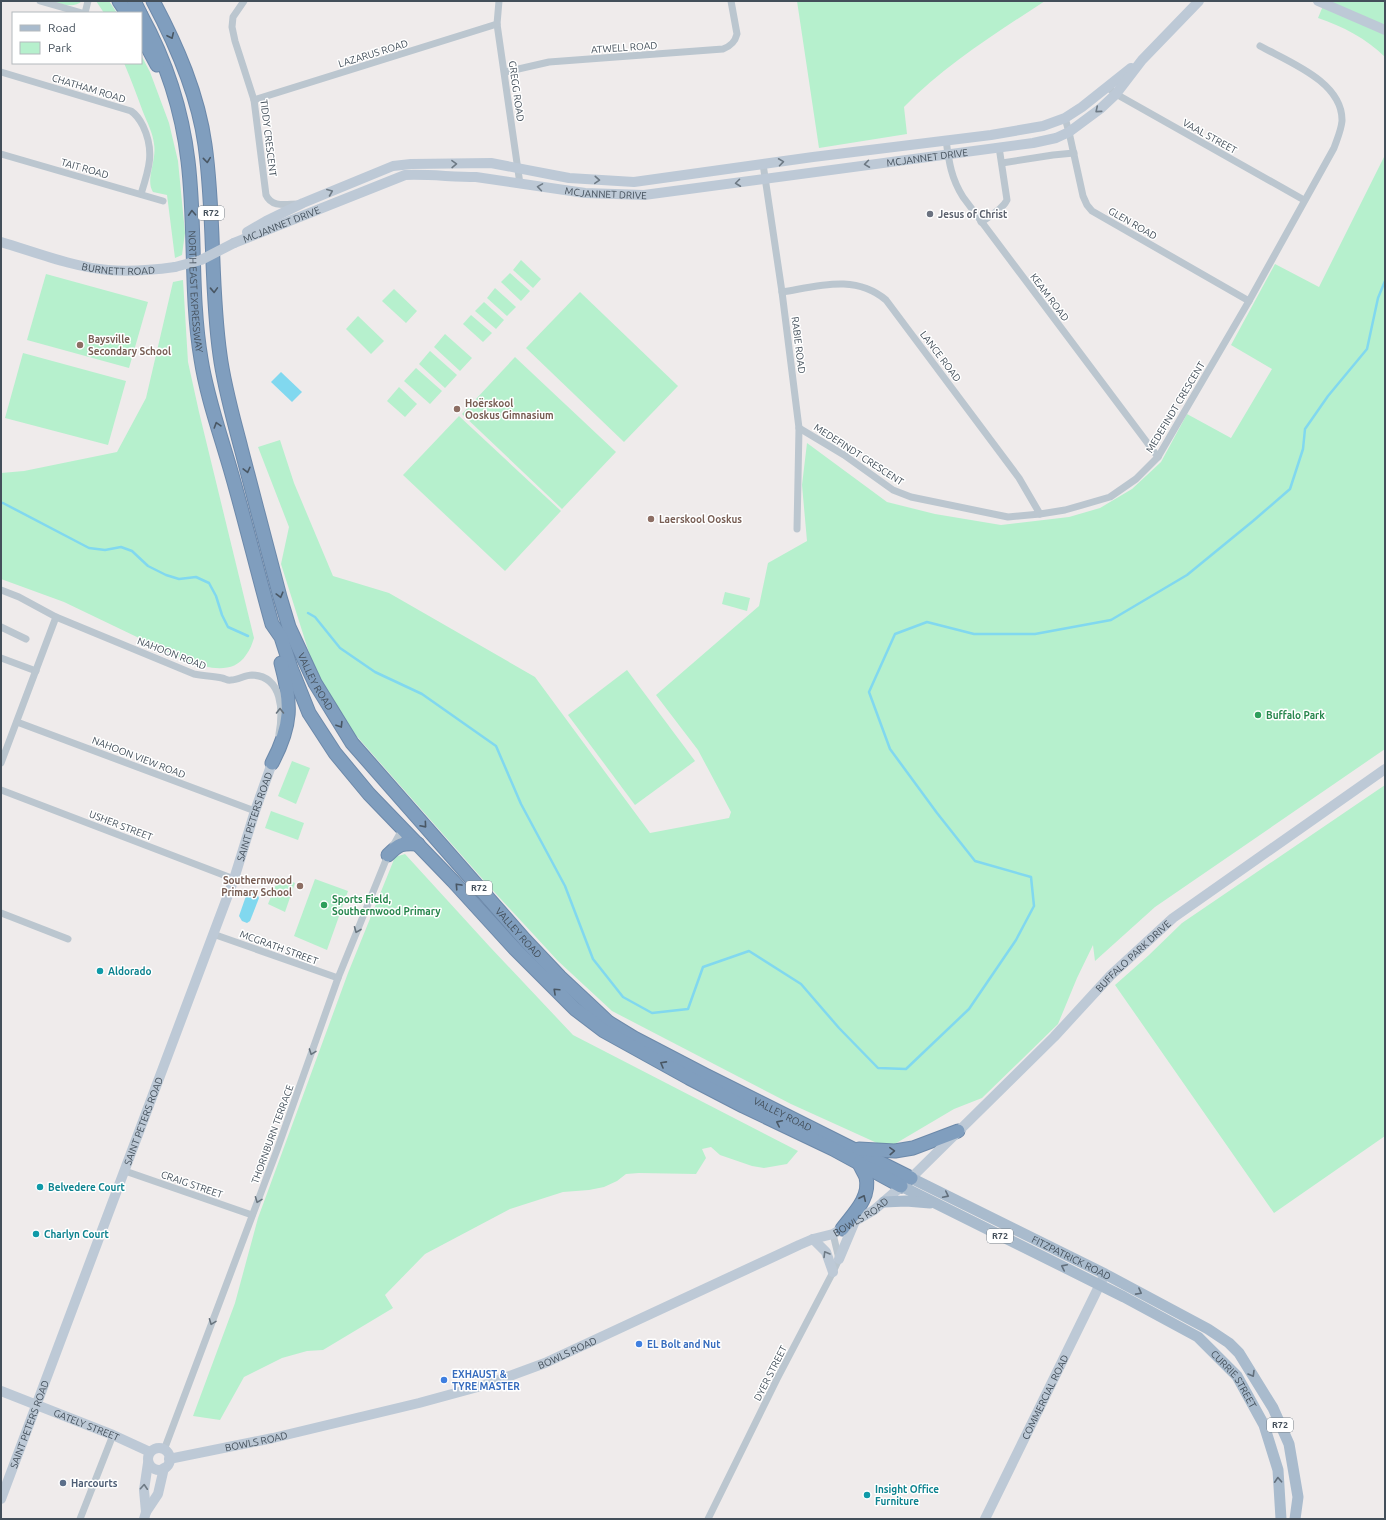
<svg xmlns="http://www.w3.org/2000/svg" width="1386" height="1520" font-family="Ubuntu,sans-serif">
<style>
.green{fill:#b6f0cd}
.water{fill:#81d8ef}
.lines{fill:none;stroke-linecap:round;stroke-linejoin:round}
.stream{stroke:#81d8ef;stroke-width:2.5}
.highway-casing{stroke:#6c89aa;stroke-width:15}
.street{stroke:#bbc6cf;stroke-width:7}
.secondary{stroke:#bdc9d6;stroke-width:10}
.primary{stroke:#a9bbcd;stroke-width:11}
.highway{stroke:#809ebe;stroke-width:13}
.secondary-bridge{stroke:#bdc9d6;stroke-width:10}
.oneway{stroke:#495764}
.oneway2{stroke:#6e7a85}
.oneway3{stroke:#67737d}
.oneway4{stroke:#626f7c}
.worship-dot{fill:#6b7280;stroke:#fff;stroke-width:1.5}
.education-dot{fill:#8d6e63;stroke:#fff;stroke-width:1.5}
.leisure-dot{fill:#2e9e5b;stroke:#fff;stroke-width:1.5}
.culture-dot{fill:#0f9aa8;stroke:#fff;stroke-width:1.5}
.shop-dot{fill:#3f7fe0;stroke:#fff;stroke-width:1.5}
.service-dot{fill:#5c6f8a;stroke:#fff;stroke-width:1.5}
.labels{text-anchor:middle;stroke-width:3;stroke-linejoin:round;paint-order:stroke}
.shield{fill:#fff;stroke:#7b848c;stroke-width:1}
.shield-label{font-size:9px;font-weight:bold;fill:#434f5a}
.street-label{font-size:10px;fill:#434f5a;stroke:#fff}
.worship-label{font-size:10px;font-weight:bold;fill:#5b616d;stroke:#fff;text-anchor:start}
.education-label{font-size:10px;font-weight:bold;fill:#785e54;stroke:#fff;text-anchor:start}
.leisure-label{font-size:10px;font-weight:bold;fill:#27864d;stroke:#fff;text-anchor:start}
.culture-label{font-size:10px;font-weight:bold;fill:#0d838f;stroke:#fff;text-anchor:start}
.shop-label{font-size:10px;font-weight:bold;fill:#366cbe;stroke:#fff;text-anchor:start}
.service-label{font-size:10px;font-weight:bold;fill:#4e5e75;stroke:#fff;text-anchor:start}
</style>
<rect width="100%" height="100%" fill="#efebeb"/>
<g class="green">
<path d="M51,1H82C74,9 61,4 51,1Z"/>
<polygon points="96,1 109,1 117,13 104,13"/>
<path d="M797,1H1045C996,33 945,65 904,107L907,134L819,148Z"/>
<path d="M1325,1H1385V57C1367,39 1342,26 1318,18Z"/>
<path d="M141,55L150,72L169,123L178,161L185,233L182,255L175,258L167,195L153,192C145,180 157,160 154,144C153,133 147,122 143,112C137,96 131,79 124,63H141Z"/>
<polygon points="1385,155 1385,749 1155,907 1095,961 1093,945 1077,978 1058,1024 982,1098 954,1109 888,1148 791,1104 612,1011 558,961 487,884 353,732 316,675 281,564 289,527 258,447 280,440 294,483 333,576 389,593 535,677 650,833 729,818 731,812 698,750 656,695 759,606 768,563 807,541 802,485 807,443 887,502 935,514 1001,525 1069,517 1100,508 1132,489 1161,462 1187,414 1231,438 1272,369 1231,345 1275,264 1319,287"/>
<polygon points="521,260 541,279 533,288 513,270"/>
<polygon points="510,273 530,291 521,301 501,282"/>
<polygon points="46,274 148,302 129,368 27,340"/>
<path d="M183,280L188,362L199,412L254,638C252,644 250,650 246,655C233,675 208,668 189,662L64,602L1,579V473L24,471L117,452L146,398L173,282Z"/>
<polygon points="495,288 516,307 507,316 487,298"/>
<polygon points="394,289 417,311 406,323 382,301"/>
<polygon points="580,292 678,386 624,442 526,348"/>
<polygon points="484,302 504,320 496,329 475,311"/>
<polygon points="471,315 492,333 483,342 463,324"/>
<polygon points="358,316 384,341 371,354 346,329"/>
<polygon points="445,334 472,358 460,371 434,347"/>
<polygon points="430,351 457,375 445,388 419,364"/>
<polygon points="23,353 126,381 108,445 5,418"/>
<polygon points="515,357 616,452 562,509 462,414"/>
<polygon points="416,368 442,391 430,404 404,381"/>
<polygon points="399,387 417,404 405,417 387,401"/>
<polygon points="459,416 561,511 505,571 403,475"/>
<polygon points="725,592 750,598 747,611 722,604"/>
<polygon points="627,670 695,761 635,805 568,715"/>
<polygon points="292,761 310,768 296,804 278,796"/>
<polygon points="1385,785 1385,1136 1274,1213 1115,985 1149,955 1182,923"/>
<polygon points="271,811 304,823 298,840 265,828"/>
<polygon points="405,854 490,947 573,1035 798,1151 787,1164 764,1168 752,1166 720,1155 711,1147 702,1149 706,1158 696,1174 639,1173 626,1174 617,1181 604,1187 589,1190 563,1192 510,1209 425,1254 385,1295 393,1308 323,1350 307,1351 282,1358 244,1377 220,1420 193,1416 235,1303 258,1218 348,973 395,857"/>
<polygon points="279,877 295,883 285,912 268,904"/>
<polygon points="315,879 348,891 327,950 294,936"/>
</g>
<g class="water">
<polygon points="281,372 302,392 292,402 271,382"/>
<polygon points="251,892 257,894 259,898 250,921 247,923 242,921 239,916 246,896 248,893"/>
</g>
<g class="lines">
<g class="stream">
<polyline points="1,503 3,503 89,548 105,550 121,547 132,551 148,566 166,575 179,579 196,577 209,583 216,596 222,615 228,627 248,636"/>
<polyline points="308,613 315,617 340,648 375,672 422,694 496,746 521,804 565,886 593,959 623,997 652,1013 688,1009 703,967 749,951 801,984 839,1028 878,1068 906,1069 969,1009 1016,940 1034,906 1031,877 975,861 937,813 890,749 869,692 895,634 927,622 974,634 1035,634 1111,620 1187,575 1253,521 1290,489 1303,449 1305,429 1328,396 1367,349 1378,298 1385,281"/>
</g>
<g class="highway-casing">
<g id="highway">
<polyline points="119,1 127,13"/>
<polyline points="134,1 140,13"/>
<path id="s9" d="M153,1C177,46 198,94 205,145C215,215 210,285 220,355C224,386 233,417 241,448C254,498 267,547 280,597L289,627L315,683L352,743L525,940L560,977L590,1005L608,1022L634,1038L705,1075L911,1178"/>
<path id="s10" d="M141,15C165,59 182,110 188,161C196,227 190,293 201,359C207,398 221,436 232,475C246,524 258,574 272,624L281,637L291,668L309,713L335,753L369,794L453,881L515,949L575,1009L604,1031L689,1078L743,1106L833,1149L901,1186"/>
<polyline points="141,35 157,65"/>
<path d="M272,763C292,725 292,704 281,663"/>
<path d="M388,855C399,844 401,843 418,844"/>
<polyline points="859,1149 895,1151 913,1148 958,1131"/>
<path d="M842,1229C853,1214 871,1198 866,1177C864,1172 861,1168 859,1163"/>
</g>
</g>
<g class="street">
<polyline points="40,1 82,13"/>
<path d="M244,1L233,17L232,27L235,41L254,100L266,195C272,208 286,204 298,204"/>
<polyline points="499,1 497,24 520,184"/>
<polyline points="85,13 88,1"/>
<path d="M1,72L131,111C137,115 140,120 143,126C155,151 149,169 141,194"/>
<path d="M505,72L549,62L723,49C731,46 735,42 737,34L731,1"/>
<polyline points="1107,87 1116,94 1304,200"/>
<polyline points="254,100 497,24"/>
<polyline points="1065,118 1069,132 1083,196 1087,205 1092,211 1249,301"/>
<path d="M946,140C949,162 951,178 963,197L1158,457"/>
<polyline points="1,154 163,201"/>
<polyline points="1002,163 1053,155 1074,153"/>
<polyline points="763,164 782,292 799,428 797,529"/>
<path d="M981,222C990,216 1002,210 1007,200L999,147"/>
<path d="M782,292C819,286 855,274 886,300L1019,478L1040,514"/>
<path d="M799,428L844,455L893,490L911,497L1008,517L1040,514L1065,510L1110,497L1136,479L1158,457L1249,301L1334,148C1337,139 1341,131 1342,121C1343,82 1289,62 1260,46"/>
<path d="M1,590L19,597L56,617L194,674C204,676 213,676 222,678C226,679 228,681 231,680C238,680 245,675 252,675C283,676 283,712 279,734"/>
<polyline points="1,627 26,639"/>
<polyline points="1,658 36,671"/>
<polyline points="17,722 255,811"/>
<polyline points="1,763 56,617"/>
<polyline points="1,790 234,879"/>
<polyline points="1,913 68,939"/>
<polyline points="213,934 338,978"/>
<polyline points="125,1171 252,1215"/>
<polyline points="164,1450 277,1150 338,978 388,855 403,828"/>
<polyline points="80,1519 113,1435"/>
<polyline points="708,1519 777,1379 833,1272 839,1259 833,1234"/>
</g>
<g class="secondary">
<polyline points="1318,1 1385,30"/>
<polyline points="247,232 266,221 303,203 393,166 411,164 491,163 569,178 634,182 813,157 991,135 1043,126 1065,118 1082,107 1131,68"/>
<path id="s1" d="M1,242C35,252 73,267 108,270C130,272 153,270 175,267"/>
<path id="s2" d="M234,243L405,175C429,174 452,177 476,177L585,193L644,195L1033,143L1056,138L1069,132L1100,109L1116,94L1142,60L1199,1"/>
<polyline points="813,1239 826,1252 833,1272"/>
<polyline points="839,1259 855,1221"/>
<path id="s3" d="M1,1391L113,1435L150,1452"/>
<circle cx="159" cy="1459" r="11"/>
<path id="s4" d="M169,1459L273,1438L419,1403L485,1385L545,1363L799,1245L813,1239L833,1234L874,1210L911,1178L1054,1037L1111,975L1173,918L1385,769"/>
<path id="s5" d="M1,1499L234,879L255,811L272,763"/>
<polyline points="146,1512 158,1494 164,1468"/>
<polyline points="144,1519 146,1512 144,1490 148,1463"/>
<path id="s6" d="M985,1519L1105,1274"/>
</g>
<g class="primary">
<path id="s7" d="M911,1178L1105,1274L1208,1329L1229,1343L1239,1353L1273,1408L1289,1444L1298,1497L1295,1519"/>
<path id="s8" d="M901,1186L1124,1297L1198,1337L1237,1376L1264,1425L1278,1470L1281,1519"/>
<polyline points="884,1202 906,1201 930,1203"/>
</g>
<use href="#highway" class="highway"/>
<polyline class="secondary-bridge" points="175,267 201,260 234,243"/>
</g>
<defs><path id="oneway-chevron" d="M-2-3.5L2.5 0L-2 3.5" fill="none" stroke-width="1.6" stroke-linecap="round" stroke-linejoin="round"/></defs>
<g class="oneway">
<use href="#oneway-chevron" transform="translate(171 36) rotate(65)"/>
<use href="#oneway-chevron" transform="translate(207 160) rotate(84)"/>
<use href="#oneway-chevron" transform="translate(192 213) rotate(-93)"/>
<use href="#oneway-chevron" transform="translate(214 290) rotate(88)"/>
<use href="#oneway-chevron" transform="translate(217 425) rotate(-107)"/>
<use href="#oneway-chevron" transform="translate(247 470) rotate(76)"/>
<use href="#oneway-chevron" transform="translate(280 595) rotate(75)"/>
<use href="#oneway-chevron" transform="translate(340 725) rotate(58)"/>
<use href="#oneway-chevron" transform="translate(424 825) rotate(49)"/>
<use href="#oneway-chevron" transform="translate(458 886) rotate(-133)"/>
<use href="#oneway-chevron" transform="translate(556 991) rotate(-137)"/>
<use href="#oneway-chevron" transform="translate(663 1064) rotate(-151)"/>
<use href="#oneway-chevron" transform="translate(779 1123) rotate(-154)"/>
<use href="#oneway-chevron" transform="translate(892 1151) rotate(-3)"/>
<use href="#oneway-chevron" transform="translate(863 1198) rotate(-65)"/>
</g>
<g class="oneway2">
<use href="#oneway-chevron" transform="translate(1098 110) rotate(140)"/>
<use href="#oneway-chevron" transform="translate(781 162) rotate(-8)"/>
<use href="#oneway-chevron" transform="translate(454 164) rotate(-1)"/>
<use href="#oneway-chevron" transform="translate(867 164) rotate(172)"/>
<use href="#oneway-chevron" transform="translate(597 180) rotate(4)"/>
<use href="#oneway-chevron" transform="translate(738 183) rotate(173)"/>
<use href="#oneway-chevron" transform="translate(540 187) rotate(-171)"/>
<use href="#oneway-chevron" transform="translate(330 192) rotate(-22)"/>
<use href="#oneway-chevron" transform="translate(826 1254) rotate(-121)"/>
<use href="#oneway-chevron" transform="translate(144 1487) rotate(-86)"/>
</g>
<g class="oneway3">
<use href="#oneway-chevron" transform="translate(280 711) rotate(-90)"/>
<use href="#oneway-chevron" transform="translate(357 930) rotate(112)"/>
<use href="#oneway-chevron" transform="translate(312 1052) rotate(110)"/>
<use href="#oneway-chevron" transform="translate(258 1200) rotate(111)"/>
<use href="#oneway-chevron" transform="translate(212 1322) rotate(111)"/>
</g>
<g class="oneway4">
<use href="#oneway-chevron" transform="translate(946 1195) rotate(26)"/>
<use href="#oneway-chevron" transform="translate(1064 1267) rotate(-154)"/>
<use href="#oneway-chevron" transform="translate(1139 1292) rotate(28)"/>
<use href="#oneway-chevron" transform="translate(1252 1374) rotate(59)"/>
<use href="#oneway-chevron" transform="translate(1278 1480) rotate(-93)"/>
</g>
<circle class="worship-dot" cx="930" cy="214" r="4"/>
<g class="education-dot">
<circle cx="80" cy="345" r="4"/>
<circle cx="457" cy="409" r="4"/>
<circle cx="651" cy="519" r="4"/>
<circle cx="300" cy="886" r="4"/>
</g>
<g class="leisure-dot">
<circle cx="1258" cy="715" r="4"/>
<circle cx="324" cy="905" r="4"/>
</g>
<g class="culture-dot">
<circle cx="100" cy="971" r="4"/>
<circle cx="40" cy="1187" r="4"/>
<circle cx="36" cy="1234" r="4"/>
<circle cx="867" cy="1495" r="4"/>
</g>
<g class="shop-dot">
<circle cx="639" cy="1344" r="4"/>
<circle cx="444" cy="1380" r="4"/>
</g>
<circle class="service-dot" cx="63" cy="1483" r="4"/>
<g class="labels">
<g class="shield">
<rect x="198" y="206" width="26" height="14" rx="3"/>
<rect x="466" y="881" width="26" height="14" rx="3"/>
<rect x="987" y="1229" width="26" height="14" rx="3"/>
<rect x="1267" y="1418" width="26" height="14" rx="3"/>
</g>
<g class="shield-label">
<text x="211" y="216">R72</text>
<text x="479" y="891">R72</text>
<text x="1000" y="1239">R72</text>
<text x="1280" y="1428">R72</text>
</g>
<g class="street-label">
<text transform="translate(624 47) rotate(-4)" y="4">ATWELL ROAD</text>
<text transform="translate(373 53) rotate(-17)" y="4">LAZARUS ROAD</text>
<text transform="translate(89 88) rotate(17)" y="4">CHATHAM ROAD</text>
<text transform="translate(517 91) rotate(82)" y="4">GREGG ROAD</text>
<text transform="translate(1210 136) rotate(29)" y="4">VAAL STREET</text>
<text transform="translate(269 138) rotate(83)" y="4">TIDDY CRESCENT</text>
<text dy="4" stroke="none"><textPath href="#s2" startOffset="710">MCJANNET DRIVE</textPath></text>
<text transform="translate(85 168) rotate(16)" y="4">TAIT ROAD</text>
<text dy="4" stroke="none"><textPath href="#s2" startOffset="386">MCJANNET DRIVE</textPath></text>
<text transform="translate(1133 223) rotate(30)" y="4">GLEN ROAD</text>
<text dy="4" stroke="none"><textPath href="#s2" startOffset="51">MCJANNET DRIVE</textPath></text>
<text dy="4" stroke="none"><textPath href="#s1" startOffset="121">BURNETT ROAD</textPath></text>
<text dy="4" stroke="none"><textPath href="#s10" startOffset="285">NORTH EAST EXPRESSWAY</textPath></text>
<text transform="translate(1050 297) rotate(53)" y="4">KEAM ROAD</text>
<text transform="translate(799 345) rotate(83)" y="4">RABIE ROAD</text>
<text transform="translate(941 356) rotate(53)" y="4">LANCE ROAD</text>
<text transform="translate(1175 407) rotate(-59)" y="4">MEDEFINDT CRESCENT</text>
<text transform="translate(859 454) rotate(33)" y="4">MEDEFINDT CRESCENT</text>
<text transform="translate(172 653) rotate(21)" y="4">NAHOON ROAD</text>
<text dy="4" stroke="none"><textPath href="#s9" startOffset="706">VALLEY ROAD</textPath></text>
<text transform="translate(139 757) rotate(21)" y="4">NAHOON VIEW ROAD</text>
<text dy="4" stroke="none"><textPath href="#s5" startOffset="728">SAINT PETERS ROAD</textPath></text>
<text transform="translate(121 825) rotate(21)" y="4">USHER STREET</text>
<text dy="4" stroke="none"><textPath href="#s9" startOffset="1030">VALLEY ROAD</textPath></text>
<text transform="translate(279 947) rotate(20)" y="4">MCGRATH STREET</text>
<text dy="4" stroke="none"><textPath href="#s4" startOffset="1115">BUFFALO PARK DRIVE</textPath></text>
<text dy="4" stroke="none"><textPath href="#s9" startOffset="1354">VALLEY ROAD</textPath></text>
<text dy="4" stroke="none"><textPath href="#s5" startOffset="404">SAINT PETERS ROAD</textPath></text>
<text transform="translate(272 1134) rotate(-70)" y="4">THORNBURN TERRACE</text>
<text transform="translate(192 1184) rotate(19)" y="4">CRAIG STREET</text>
<text dy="4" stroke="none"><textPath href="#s4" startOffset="737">BOWLS ROAD</textPath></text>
<text dy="4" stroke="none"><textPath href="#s7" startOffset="179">FITZPATRICK ROAD</textPath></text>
<text dy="4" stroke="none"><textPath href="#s4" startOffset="413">BOWLS ROAD</textPath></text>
<text transform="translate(770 1373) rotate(-63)" y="4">DYER STREET</text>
<text dy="4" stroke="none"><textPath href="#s8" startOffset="389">CURRIE STREET</textPath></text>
<text dy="4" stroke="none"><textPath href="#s6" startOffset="136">COMMERCIAL ROAD</textPath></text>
<text dy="4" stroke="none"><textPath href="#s5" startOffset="80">SAINT PETERS ROAD</textPath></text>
<text dy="4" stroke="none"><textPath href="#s3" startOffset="92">GATELY STREET</textPath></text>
<text dy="4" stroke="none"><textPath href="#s4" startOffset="89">BOWLS ROAD</textPath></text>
</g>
<g class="worship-label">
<text x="938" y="218">Jesus of Christ</text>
</g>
<g class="education-label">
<text x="88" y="343">Baysville<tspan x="88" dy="12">Secondary School</tspan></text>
<text x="465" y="407">Hoërskool<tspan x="465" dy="12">Ooskus Gimnasium</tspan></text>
<text x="659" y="523">Laerskool Ooskus</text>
<text x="292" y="884" text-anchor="end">Southernwood<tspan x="292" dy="12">Primary School</tspan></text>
</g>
<g class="leisure-label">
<text x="1266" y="719">Buffalo Park</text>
<text x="332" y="903">Sports Field,<tspan x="332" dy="12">Southernwood Primary</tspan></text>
</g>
<g class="culture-label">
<text x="108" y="975">Aldorado</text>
<text x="48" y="1191">Belvedere Court</text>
<text x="44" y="1238">Charlyn Court</text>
<text x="875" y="1493">Insight Office<tspan x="875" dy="12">Furniture</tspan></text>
</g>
<g class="shop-label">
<text x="647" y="1348">EL Bolt and Nut</text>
<text x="452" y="1378">EXHAUST &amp;<tspan x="452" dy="12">TYRE MASTER</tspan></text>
</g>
<g class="service-label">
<text x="71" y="1487">Harcourts</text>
</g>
</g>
<rect width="1386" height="1520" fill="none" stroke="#434f5a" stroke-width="4"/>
<rect x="12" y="12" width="130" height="52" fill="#ffffff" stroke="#b4b9bd"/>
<rect x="20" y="25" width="20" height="6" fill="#a9bbcd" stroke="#b4b9bd"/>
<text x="48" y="32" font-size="12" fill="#434f5a">Road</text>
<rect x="20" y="42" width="20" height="12" fill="#b6f0cd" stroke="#b4b9bd"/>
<text x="48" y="52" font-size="12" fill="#434f5a">Park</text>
</svg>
